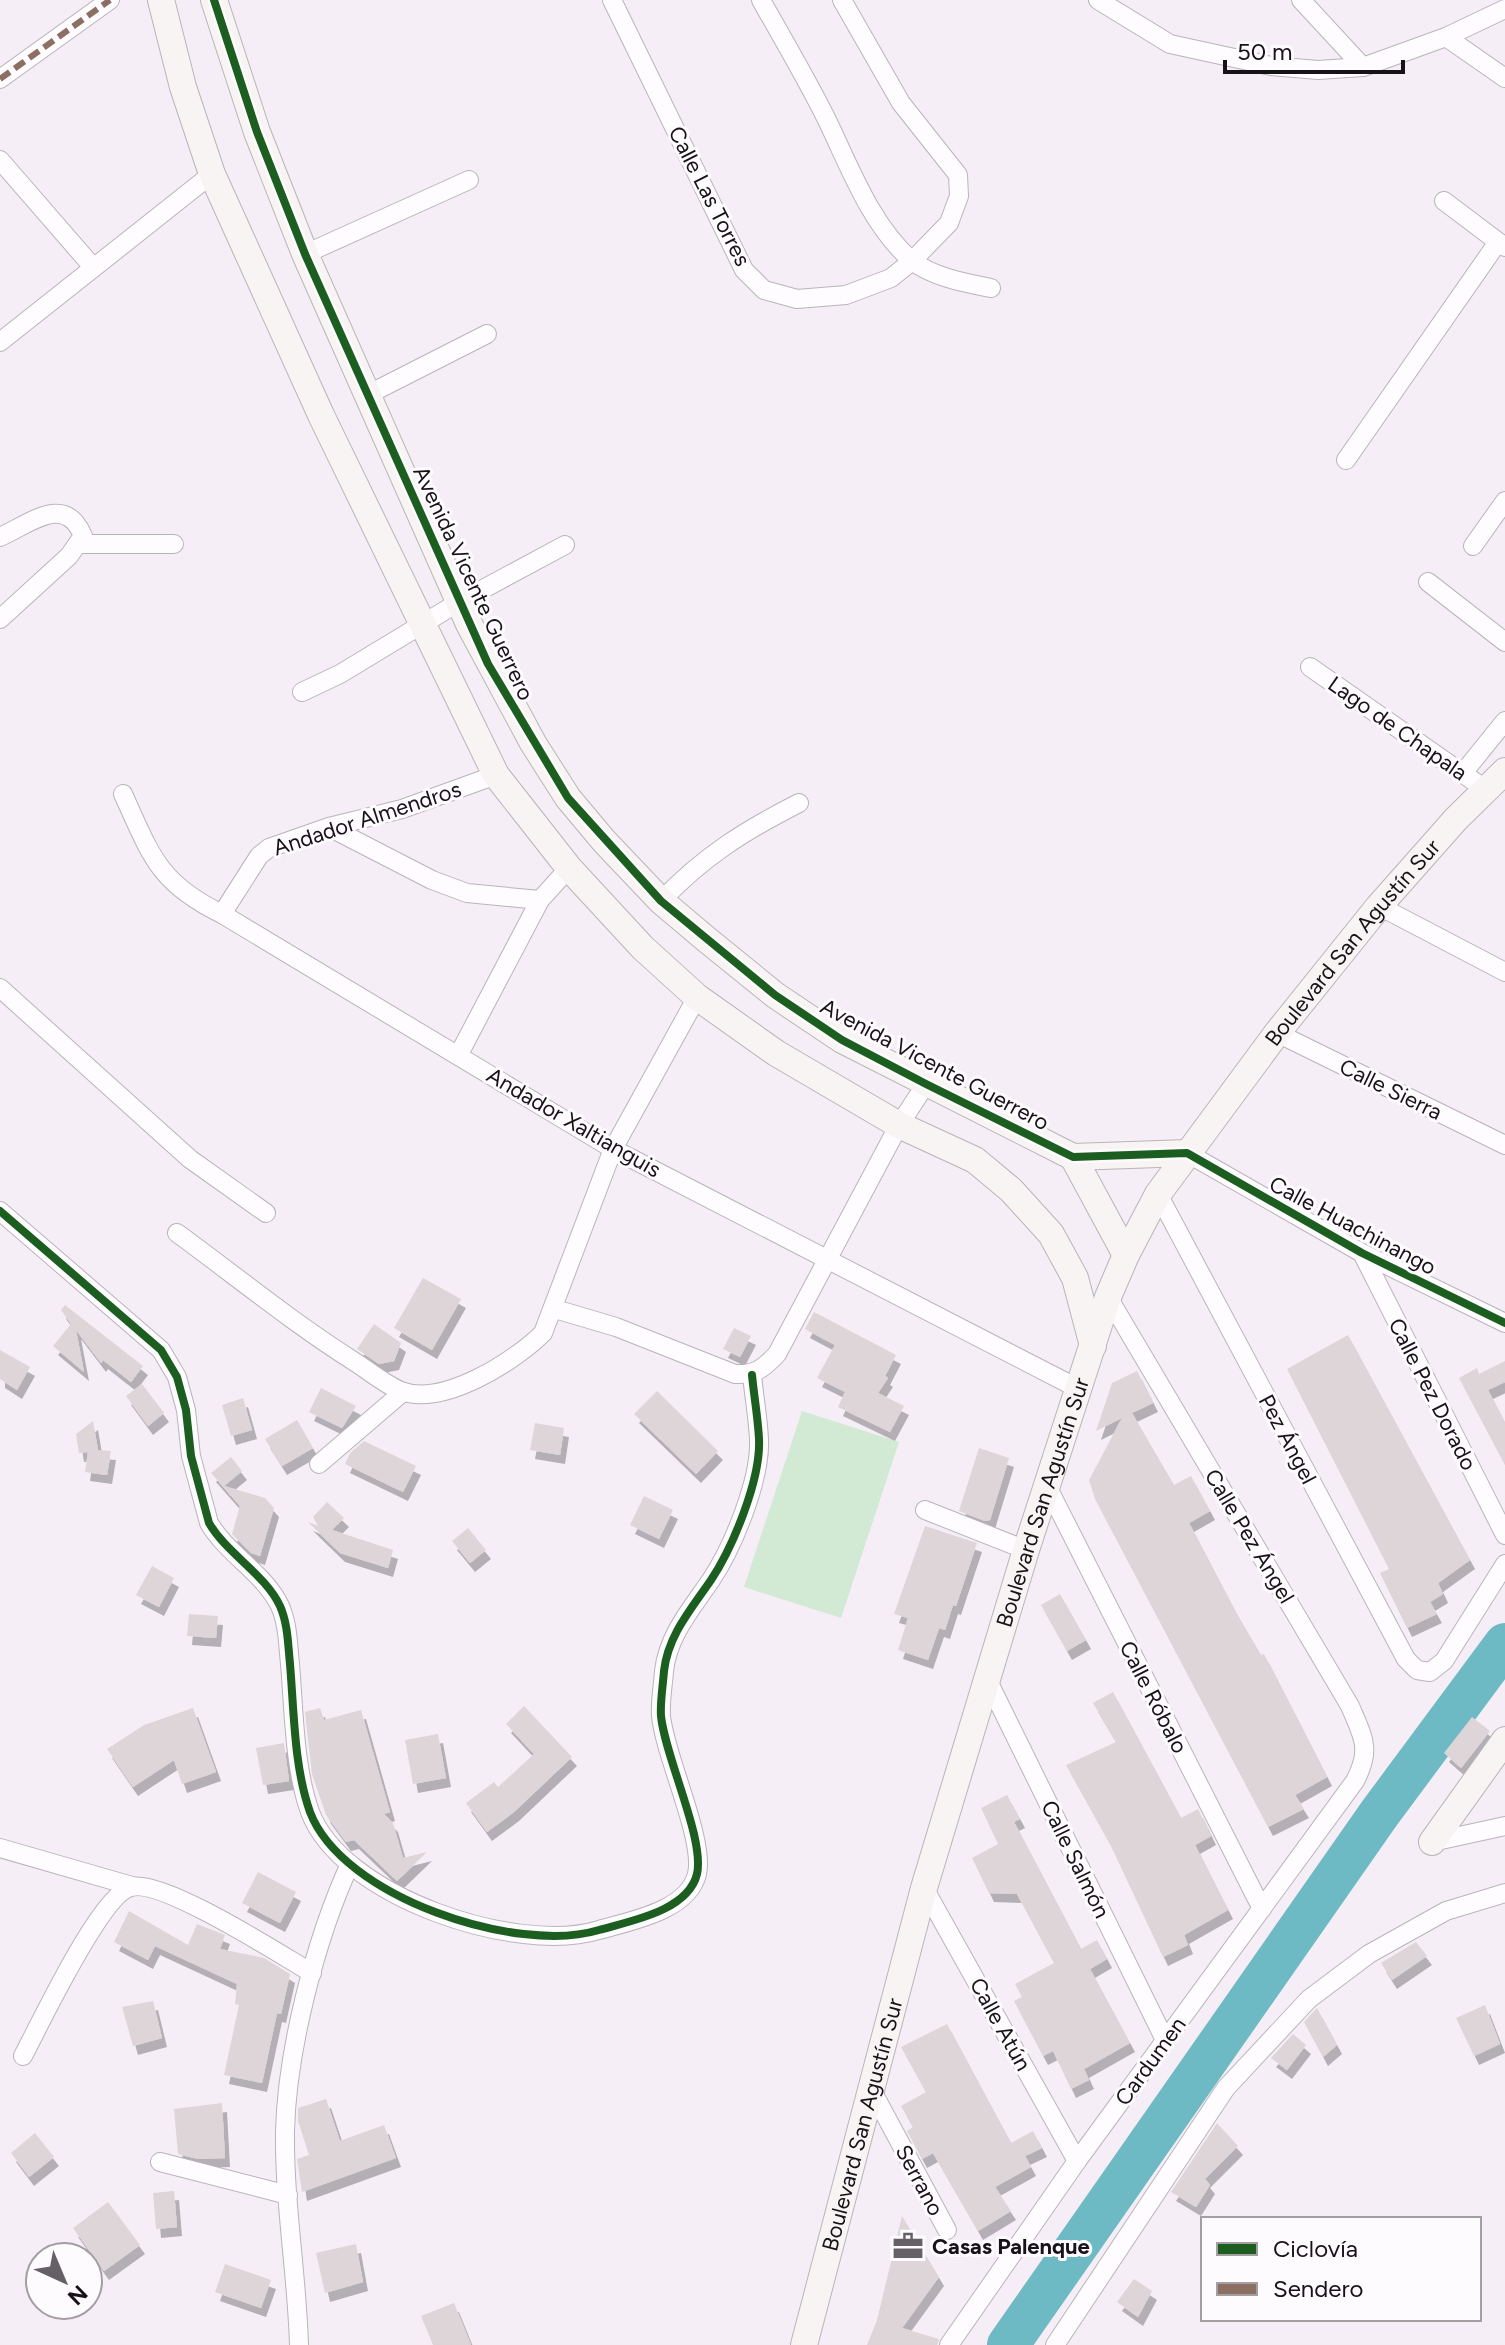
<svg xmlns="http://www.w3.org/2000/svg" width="1505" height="2345" font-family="Figtree,sans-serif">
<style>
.green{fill:#d2e9d4}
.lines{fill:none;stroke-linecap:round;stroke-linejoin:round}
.river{stroke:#6dbac4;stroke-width:42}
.building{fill:#ddd5d8;filter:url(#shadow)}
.street-casing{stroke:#b9b4ba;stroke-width:20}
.secondary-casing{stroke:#b9b4ba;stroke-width:28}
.street{stroke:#fefcfe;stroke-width:18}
.secondary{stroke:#f7f4f3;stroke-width:26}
.quiet{stroke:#8d6e63;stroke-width:6;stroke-dasharray:12 6;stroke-linecap:butt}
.cycleway-casing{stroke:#fefbfe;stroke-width:13}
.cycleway{stroke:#1b5e20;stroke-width:8}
.labels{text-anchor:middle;stroke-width:6;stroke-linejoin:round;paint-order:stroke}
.street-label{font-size:22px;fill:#171218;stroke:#fefbfe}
.poi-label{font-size:22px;font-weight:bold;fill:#171218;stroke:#fefbfe;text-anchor:start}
</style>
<defs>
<filter id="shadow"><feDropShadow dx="5" dy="9" stdDeviation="0" flood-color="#0004"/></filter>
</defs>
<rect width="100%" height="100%" fill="#f5eef6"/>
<polygon class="green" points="802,1411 899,1442 841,1618 744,1587"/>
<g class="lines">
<polyline class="river" points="1008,2345 1379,1814 1505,1644"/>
</g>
<g class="building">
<polygon points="423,1278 461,1299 432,1350 394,1328"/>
<polygon points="65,1305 143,1366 131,1382 103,1360 101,1363 76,1330 84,1372 53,1346 71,1324 61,1310"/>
<polygon points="814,1312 896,1355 885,1376 888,1378 878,1393 904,1406 890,1432 838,1407 845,1392 817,1378 835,1345 805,1329"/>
<polygon points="374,1324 401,1343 394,1361 379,1364 357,1349"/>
<polygon points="734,1328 751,1336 740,1357 723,1349"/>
<polygon points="1348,1335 1470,1560 1438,1583 1443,1594 1430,1602 1437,1614 1407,1628 1380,1573 1389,1569 1287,1369"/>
<polygon points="0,1350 30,1367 17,1390 0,1379"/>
<polygon points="1505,1361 1505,1382 1488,1390 1505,1423 1505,1465 1459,1378 1477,1368 1479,1374"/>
<polygon points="1137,1371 1153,1403 1132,1413 1174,1485 1191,1476 1210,1511 1189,1523 1233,1607 1261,1655 1264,1654 1327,1777 1295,1795 1304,1809 1268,1827 1095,1499 1089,1480 1122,1418 1096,1431 1112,1383"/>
<polygon points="142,1384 164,1413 148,1426 126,1396"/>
<polygon points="321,1388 356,1406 342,1428 309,1412"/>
<polygon points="657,1391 718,1451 696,1474 634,1414"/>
<polygon points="243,1398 252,1430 231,1436 222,1405"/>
<polygon points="297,1420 313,1448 282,1466 265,1439"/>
<polygon points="93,1421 98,1450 111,1451 107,1475 85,1472 88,1452 79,1453 76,1434"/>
<polygon points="535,1423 564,1428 560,1455 530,1450"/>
<polygon points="364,1441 416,1466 403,1492 345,1464 350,1453"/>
<polygon points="979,1448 1009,1458 990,1520 985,1521 959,1511"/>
<polygon points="231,1457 242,1471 224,1486 265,1498 274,1508 260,1556 251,1553 232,1534 240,1506 211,1473"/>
<polygon points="644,1496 673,1510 659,1539 630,1525"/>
<polygon points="327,1502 344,1518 332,1530 393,1550 388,1568 340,1553 308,1522 318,1526 313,1517"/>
<polygon points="925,1526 977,1543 956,1606 953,1605 945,1630 939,1628 928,1660 898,1650 908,1618 894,1614"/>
<polygon points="468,1528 486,1550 470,1563 452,1541"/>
<polygon points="152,1566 174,1578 159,1607 136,1595"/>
<polygon points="1060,1594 1086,1640 1067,1651 1041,1605"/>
<polygon points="189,1614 218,1616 216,1638 187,1636"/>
<polygon points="1113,1692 1181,1818 1198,1809 1211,1836 1195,1845 1228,1910 1184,1935 1188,1945 1163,1957 1110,1844 1066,1765 1116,1742 1093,1703"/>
<polygon points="524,1706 572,1757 514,1812 487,1832 466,1803 494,1782 498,1787 534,1754 506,1724"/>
<polygon points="193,1708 216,1772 182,1784 174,1760 133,1787 107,1749 144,1725"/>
<polygon points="320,1708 324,1720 361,1710 390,1812 384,1814 393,1823 403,1858 427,1852 397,1881 354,1840 346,1842 326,1815 312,1774 305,1712"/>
<polygon points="1472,1717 1490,1731 1461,1768 1444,1753"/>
<polygon points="438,1734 446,1778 413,1784 405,1740"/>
<polygon points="284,1743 289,1781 263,1785 256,1748"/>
<polygon points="1007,1795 1020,1819 1014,1822 1081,1949 1097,1940 1107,1959 1090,1969 1130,2043 1084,2069 1089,2080 1071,2089 1053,2051 1043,2056 1014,2001 1022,1997 1015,1984 1054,1963 1017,1894 989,1893 972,1858 998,1844 981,1808"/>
<polygon points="258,1872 296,1892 280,1923 242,1903"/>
<polygon points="129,1911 188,1945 197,1924 225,1935 220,1949 264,1958 290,1974 281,2014 277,2013 262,2083 224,2075 239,2005 235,2004 237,1984 155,1946 148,1960 114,1942"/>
<polygon points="1416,1942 1427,1956 1392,1980 1381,1963"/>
<polygon points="153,2001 162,2038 133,2046 122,2007"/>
<polygon points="1485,2005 1500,2044 1474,2056 1456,2018"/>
<polygon points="1317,2008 1337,2045 1323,2057 1304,2022"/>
<polygon points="947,2024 1011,2143 1033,2131 1042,2148 1025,2156 1031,2167 995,2187 1011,2211 978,2231 933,2153 922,2159 907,2131 913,2127 901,2106 926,2092 901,2047"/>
<polygon points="1293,2034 1306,2045 1287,2070 1271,2058"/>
<polygon points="326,2099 340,2141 384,2125 396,2158 302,2192 297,2159 309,2155 298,2121 298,2108"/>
<polygon points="222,2103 225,2158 198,2159 178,2154 174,2109"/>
<polygon points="1217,2123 1238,2146 1205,2179 1210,2185 1196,2207 1171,2192"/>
<polygon points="35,2133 54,2157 29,2177 11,2153"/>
<polygon points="174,2191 177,2227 156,2229 153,2193"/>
<polygon points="108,2202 140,2245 104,2271 73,2228"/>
<polygon points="902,2216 939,2277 902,2328 939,2339 937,2345 867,2345 877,2320"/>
<polygon points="356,2244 363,2282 325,2293 316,2253"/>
<polygon points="225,2264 271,2280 261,2308 215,2292"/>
<polygon points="1134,2279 1152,2291 1138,2317 1117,2302"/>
<polygon points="454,2303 471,2345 433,2345 421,2316"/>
</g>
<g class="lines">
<g class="street-casing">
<g id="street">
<polyline points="612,0 744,270 764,290 797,299 846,295 891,278 912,261 949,223 959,196 958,175 901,103 842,0"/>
<path d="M761,0C783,39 806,78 826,118C849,165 870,224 911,260C932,277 965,283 991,288"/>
<polyline points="1098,0 1170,44 1271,66 1318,70 1363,67 1446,37 1505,9"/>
<polyline points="1301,0 1363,67"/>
<polyline points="1446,37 1505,78"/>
<polyline points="0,79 110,0"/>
<polyline points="0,160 92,266"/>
<polyline points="1444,201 1505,247"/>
<polyline points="305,254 469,180"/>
<polyline points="0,342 212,174"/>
<polyline points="367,395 487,334"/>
<polyline points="1346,460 1498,242"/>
<path d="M0,537C31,523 65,493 83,536L69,556L0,619"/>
<polyline points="80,544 174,544"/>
<polyline points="1473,546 1505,501"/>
<polyline points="1428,582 1505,642"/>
<polyline points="1310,667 1485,789"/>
<polyline points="302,692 340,674 459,602 565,545"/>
<polyline points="1463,773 1505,721"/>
<path d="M123,794C151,855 158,883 222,914L613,1149L1079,1389"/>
<polyline points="329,827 432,880 467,893 540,900"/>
<path d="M661,901C704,856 744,831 799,803"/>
<polyline points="1379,906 1505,972"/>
<polyline points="222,914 259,856 269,848 329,827 402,809 496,775"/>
<polyline points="0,988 190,1159 266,1213"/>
<polyline points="1277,1033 1505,1145"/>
<polyline points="459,1054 540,900 569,868"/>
<polyline points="1187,1153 1362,1253 1505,1323"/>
<polyline points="1158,1194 1406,1659 1417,1670 1430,1672 1444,1661 1505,1564"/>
<path d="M0,1211L161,1350L177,1377L186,1410L191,1456L209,1523C227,1554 265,1574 280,1606C288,1624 288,1645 290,1664C294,1711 294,1767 310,1812C342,1897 517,1955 599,1930C630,1921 688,1911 697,1874C705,1839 665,1757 661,1716C660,1702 663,1685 664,1671C668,1635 692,1608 711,1580C733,1547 761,1479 759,1439C758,1418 754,1396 752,1375"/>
<path d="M177,1233C236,1276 293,1323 355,1362C369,1371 386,1385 401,1391C443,1407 515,1361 543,1333L613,1149L697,997"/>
<polyline points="1362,1253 1505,1535"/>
<path d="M555,1309L616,1327L735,1374C755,1375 763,1369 777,1354L899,1125L926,1084"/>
<polyline points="319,1464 403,1392"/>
<polyline points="1047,1486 1262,1909"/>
<polyline points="925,1510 1026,1550"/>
<polyline points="987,1679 1165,2040"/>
<polyline points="1432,1842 1505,1826"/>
<polyline points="0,1848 132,1886"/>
<polyline points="924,1888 1077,2161"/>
<path d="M23,2056C40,2024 101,1894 131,1887C162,1878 281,1955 312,1973"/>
<polyline points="870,2087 947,2230"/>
<polyline points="160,2162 288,2195"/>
<path d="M299,2345C297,2274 284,2202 285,2131C287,2049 316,1938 350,1864"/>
<path d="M949,2345L1077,2161L1355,1781C1372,1749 1363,1737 1350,1706L1108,1297"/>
<polyline points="1055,2345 1226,2088 1309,1999 1369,1954 1446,1911 1505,1893"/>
</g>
</g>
<g class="secondary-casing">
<g id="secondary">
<polyline points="161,0 183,87 212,174 321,415 496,775 569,868 643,948 697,997 776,1053 899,1125 975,1160 1011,1190 1051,1234 1075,1278 1093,1346"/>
<polyline points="214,0 257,132 305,254 469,624 533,743 568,798 604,841 661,901 706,939 775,995 842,1040 1073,1157 1187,1153"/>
<polyline points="1073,1157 1126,1255"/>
<polyline points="1432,1842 1505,1740"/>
<path id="s1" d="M804,2345L924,1888L1026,1550L1108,1297L1126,1255L1158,1194L1277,1033L1379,906L1456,819L1505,771"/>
</g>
</g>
<use href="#street" class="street"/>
<use href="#secondary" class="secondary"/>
<polyline class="quiet" points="0,79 110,0"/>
<g class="cycleway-casing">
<g id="cycleway">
<polyline points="214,0 257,132 305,254 488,664 568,798 661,901 775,995 842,1040 926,1084 1073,1157 1187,1153 1362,1253 1505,1323"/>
<path d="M0,1211L161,1350L177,1377L186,1410L191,1456L209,1523C227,1554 265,1574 280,1606C288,1624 288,1645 290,1664C294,1711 294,1767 310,1812C342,1897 517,1955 599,1930C630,1921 688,1911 697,1874C705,1839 665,1757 661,1716C660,1702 663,1685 664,1671C668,1635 692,1608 711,1580C733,1547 761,1479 759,1439C758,1418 754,1396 752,1375"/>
</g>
</g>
<use href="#cycleway" class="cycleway"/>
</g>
<defs>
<g id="office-bare" transform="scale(2.4)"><path d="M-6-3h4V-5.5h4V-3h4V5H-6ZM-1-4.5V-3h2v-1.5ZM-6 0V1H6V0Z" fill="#655f66" stroke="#fefbfe" stroke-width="2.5" paint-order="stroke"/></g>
</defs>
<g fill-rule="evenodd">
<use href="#office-bare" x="908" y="2246"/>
</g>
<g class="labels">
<g class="street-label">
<text transform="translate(710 196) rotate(63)" y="8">Calle Las Torres</text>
<text transform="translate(474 583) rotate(65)" y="8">Avenida Vicente Guerrero</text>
<text transform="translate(1398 728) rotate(35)" y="8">Lago de Chapala</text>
<text transform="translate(367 818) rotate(-18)" y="8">Andador Almendros</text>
<text dy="8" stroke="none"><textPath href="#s1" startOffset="1524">Boulevard San Agustín Sur</textPath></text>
<text transform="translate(935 1064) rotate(28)" y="8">Avenida Vicente Guerrero</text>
<text transform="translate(1391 1089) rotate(26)" y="8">Calle Sierra</text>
<text transform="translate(574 1122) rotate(30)" y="8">Andador Xaltianguis</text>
<text transform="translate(1353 1225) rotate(28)" y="8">Calle Huachinango</text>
<text transform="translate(1433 1394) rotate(63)" y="8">Calle Pez Dorado</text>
<text transform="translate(1288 1439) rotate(62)" y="8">Pez Ángel</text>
<text dy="8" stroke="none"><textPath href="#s1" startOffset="876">Boulevard San Agustín Sur</textPath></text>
<text transform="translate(1250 1536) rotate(59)" y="8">Calle Pez Ángel</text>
<text transform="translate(1154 1697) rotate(63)" y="8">Calle Róbalo</text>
<text transform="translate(1076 1859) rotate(64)" y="8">Calle Salmón</text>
<text transform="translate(1001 2024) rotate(61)" y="8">Calle Atún</text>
<text transform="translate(1150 2061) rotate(-54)" y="8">Cardumen</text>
<text dy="8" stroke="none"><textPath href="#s1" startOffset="228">Boulevard San Agustín Sur</textPath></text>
<text transform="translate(920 2180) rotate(62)" y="8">Serrano</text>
</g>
<g class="poi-label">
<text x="932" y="2254">Casas Palenque</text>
</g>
</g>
<rect x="1201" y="2217" width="280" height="104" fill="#fefbfe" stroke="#a29ea2" stroke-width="2"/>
<rect x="1217" y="2243" width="40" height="12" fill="#1b5e20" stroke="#a29ea2" stroke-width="2"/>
<text x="1273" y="2257" font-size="24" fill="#171218">Ciclovía</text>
<rect x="1217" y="2283" width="40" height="12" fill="#8d6e63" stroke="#a29ea2" stroke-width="2"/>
<text x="1273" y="2297" font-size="24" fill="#171218">Sendero</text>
<g transform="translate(64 2281) rotate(136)"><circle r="38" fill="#fefbfe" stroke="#a29ea2" stroke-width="2"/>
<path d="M0-6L14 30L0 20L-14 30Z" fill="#655f66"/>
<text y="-12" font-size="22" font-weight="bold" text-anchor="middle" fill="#171218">N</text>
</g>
<path d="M1225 60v12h178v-12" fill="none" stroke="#171218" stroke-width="4"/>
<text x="1237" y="60" font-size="24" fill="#171218" stroke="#fefbfe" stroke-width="6" paint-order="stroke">50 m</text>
</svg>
